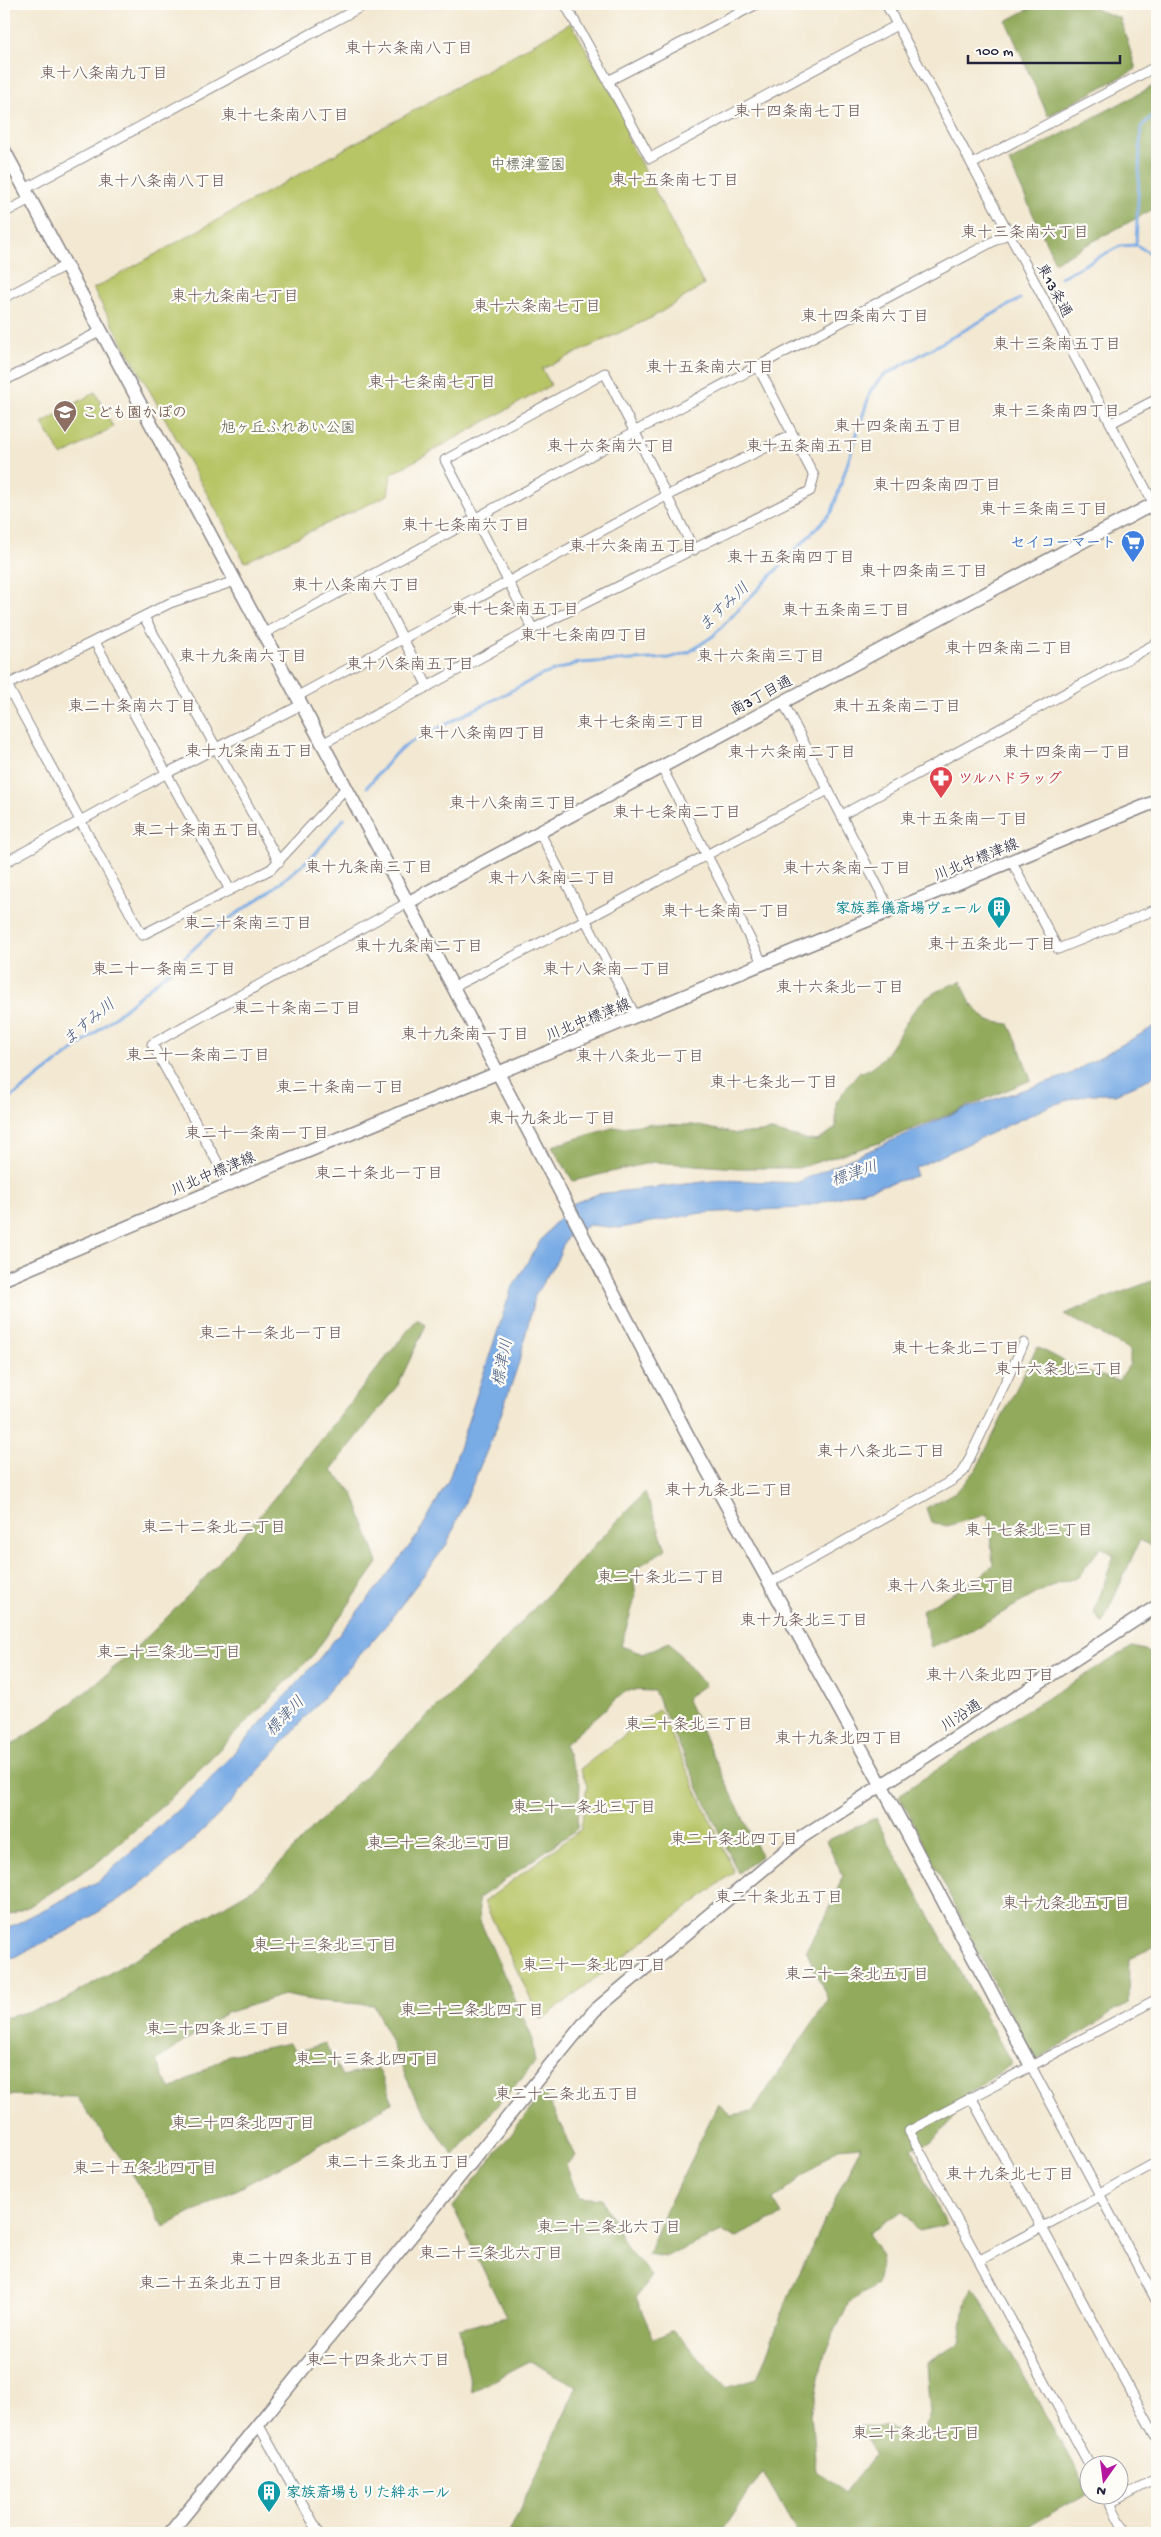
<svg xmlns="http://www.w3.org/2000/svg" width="1161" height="2537" font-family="'Gochi Hand','Klee One',sans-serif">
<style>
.green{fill:#b8c566;stroke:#6d7450}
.forest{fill:#92aa5b;stroke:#5a664b}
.water{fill:#79abe5;stroke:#4e6690}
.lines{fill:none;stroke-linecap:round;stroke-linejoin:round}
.stream{stroke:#79abe5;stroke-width:3}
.street-casing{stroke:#8a8586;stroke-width:11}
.secondary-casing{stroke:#8a8586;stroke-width:15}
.street{stroke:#fff;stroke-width:9}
.secondary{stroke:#fff;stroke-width:12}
.labels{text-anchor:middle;stroke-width:4.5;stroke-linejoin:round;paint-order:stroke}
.park-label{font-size:15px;fill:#565b4a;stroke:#fdfcf7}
.street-label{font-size:15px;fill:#22223b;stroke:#fdfcf7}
.education-label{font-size:15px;font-weight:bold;fill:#785e54;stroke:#fdfcf7;text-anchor:start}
.shop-label{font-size:15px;font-weight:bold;fill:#366cbe;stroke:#fdfcf7;text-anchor:end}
.health-label{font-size:15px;font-weight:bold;fill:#be3a42;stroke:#fdfcf7;text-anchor:start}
.culture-label{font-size:15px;font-weight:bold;fill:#0d838f;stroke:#fdfcf7;text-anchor:end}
.neighbourhood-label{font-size:16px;fill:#6b5456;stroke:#fdfcf7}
.water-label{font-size:16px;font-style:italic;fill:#45597f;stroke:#fdfcf7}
</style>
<rect width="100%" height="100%" fill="#fdfcf7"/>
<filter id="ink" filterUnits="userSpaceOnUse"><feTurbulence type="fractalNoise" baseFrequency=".02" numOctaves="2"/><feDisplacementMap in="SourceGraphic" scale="10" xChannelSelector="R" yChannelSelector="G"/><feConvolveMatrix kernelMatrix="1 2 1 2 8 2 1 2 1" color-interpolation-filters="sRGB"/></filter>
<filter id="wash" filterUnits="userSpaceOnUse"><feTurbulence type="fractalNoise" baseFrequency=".0096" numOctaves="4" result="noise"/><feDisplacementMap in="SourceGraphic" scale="20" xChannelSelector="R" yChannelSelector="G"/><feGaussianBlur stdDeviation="1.12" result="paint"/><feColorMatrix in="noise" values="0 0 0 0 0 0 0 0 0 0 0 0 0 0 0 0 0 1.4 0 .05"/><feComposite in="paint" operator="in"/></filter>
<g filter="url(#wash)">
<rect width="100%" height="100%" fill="#f3e8d1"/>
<g class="green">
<polygon points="571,23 633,131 626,135 704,285 653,317 542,369 551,385 391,474 388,495 245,562 93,289"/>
<polygon points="95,392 113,427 62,456 42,423"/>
<polygon points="659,1709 734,1872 541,2020 484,1902 581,1829 587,1785 580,1769"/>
</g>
<g class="forest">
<polygon points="1038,4 1094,4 1097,10 1120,18 1136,69 1048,116 1006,21"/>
<polygon points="1157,84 1157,207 1055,262 1009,162"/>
<path d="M961,981L971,1004L988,1021L1009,1024L1017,1041L1031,1080L879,1143L798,1168H738L653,1162L573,1181L552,1146L612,1128L648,1124L694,1125L737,1134L772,1131L803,1139L817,1141L836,1128V1102L858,1073C887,1067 898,1031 915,1009C927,994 943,988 961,981Z"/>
<polygon points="1157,1279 1157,1547 1156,1549 1140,1540 1102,1624 1094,1613 1114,1555 1101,1547 1078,1577 1048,1587 972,1630 931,1647 922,1610 979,1578 993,1564 988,1514 947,1526 931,1522 926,1508 957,1491 976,1470 1037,1347 1079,1369 1118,1381 1130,1364 1130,1350 1064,1314"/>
<path d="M417,1319L426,1325L398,1385L331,1470L353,1493L378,1563L313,1655L169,1800L98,1862L30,1906L4,1917V1750C170,1648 296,1469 417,1319Z"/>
<polygon points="645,1492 666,1549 632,1571 636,1595 621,1646 643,1654 669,1642 705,1685 686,1698 761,1856 738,1873 654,1691 627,1690 564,1745 580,1783 578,1828 478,1899 480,1921 531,2035 535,2063 453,2155 415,2097 374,2005 317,2001 284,1995 226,2013 156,2061 171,2090 229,2055 289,2043 296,2052 325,2043 342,2076 378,2068 393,2102 297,2158 164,2227 127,2167 77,2097 4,2095 4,2018 59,2003 258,1886 342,1798 471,1675"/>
<polygon points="1132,1647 1145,1650 1157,1658 1157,1945 1129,1959 1128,2003 1034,2062 899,1795 1014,1718"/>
<polygon points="875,1818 1012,2064 965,2096 950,2121 933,2142 912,2148 946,2225 918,2231 903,2211 868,2232 882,2257 877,2285 849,2302 825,2352 811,2415 816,2471 845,2493 875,2454 859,2426 887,2427 921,2439 930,2414 926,2364 960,2343 965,2304 973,2287 1088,2490 1088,2493 1017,2533 797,2533 763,2472 721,2533 509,2533 577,2386 529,2361 472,2392 459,2329 506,2317 453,2207 544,2092 576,2156 566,2165 578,2197 602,2199 628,2250 652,2275 636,2298 654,2339 674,2330 726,2388 757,2379 789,2295 861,2146 838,2148 773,2200 782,2215 736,2237 722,2232 665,2257 648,2254 666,2210 718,2104 731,2115 752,2112 828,2000 806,1950 826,1916 843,1876 826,1841"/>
</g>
<polygon class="water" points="1157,1025 1157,1071 1151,1078 1115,1094 1090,1094 1052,1105 915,1168 916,1176 800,1208 701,1213 620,1228 589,1225 566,1238 557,1260 535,1295 519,1362 496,1429 447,1544 386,1625 225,1809 177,1855 129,1893 71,1929 4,1962 4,1930 99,1881 202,1788 317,1661 377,1588 418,1535 449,1479 511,1290 538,1244 556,1221 574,1203 598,1194 721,1180 796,1183 961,1110 1066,1076"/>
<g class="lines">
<g class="stream">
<polyline points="1136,245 1141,127 1152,116 1157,115"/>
<polyline points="1061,277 1120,246 1136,245 1157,257"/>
<polyline points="367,787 395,754 409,743 542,675 578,663 669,658 689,652 713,636 832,512 871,390 883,376 1020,299"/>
<polyline points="4,1103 88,1039 174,967 218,926 269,892 315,854 344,819"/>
</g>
</g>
</g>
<g filter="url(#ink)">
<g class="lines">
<g class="street-casing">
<g id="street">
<polyline points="565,4 608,81 757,4"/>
<polyline points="886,4 1157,510"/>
<polyline points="889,9 900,4"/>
<polyline points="608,81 650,158 897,25"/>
<polyline points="972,164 1157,66"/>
<polyline points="25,189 366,4"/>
<polyline points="4,213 30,199"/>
<polyline points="4,298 66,265"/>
<polyline points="4,381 101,331"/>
<polyline points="1111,423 1157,399"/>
<polyline points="370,575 428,687"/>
<polyline points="235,581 170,603 7,685 142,935 271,869 345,789"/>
<polyline points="144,617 279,862"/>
<polyline points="533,629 445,460 605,373 694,550"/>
<polyline points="263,634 634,432 1009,233"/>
<polyline points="95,642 230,890"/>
<polyline points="296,697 666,496 792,435"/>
<polyline points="783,702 890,910"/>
<polyline points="322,744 533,629 810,491 814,476 758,367"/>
<polyline points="661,766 763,964"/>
<polyline points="842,815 1157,643"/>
<polyline points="539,831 636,1017"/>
<polyline points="1012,862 1058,949 1157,909"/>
<polyline points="4,863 167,773 301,705"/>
<polyline points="453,987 585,920 828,790"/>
<polyline points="230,1185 152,1044 407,903"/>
<polyline points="771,1582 953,1480 963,1472 1024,1343"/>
<polyline points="1031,2066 1157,2302"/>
<polyline points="971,2097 1157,2439"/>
<polyline points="1099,2194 1157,2162"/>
<polyline points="980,2260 1100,2196"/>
<polyline points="258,2424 319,2533"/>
<polyline points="1089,2464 909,2131 1157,1999"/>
<polyline points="1105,2494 1126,2533"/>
<polyline points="1110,2503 1157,2478"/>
</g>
</g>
<g class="secondary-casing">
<g id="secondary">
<polyline points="4,150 453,987 688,1436 882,1786 1031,2066"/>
<polyline points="407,903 1157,502"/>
<polyline points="4,1279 272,1166 1157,801"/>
<polyline points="170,2533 594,2011 802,1837 1157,1606"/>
</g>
</g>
<use href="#street" class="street"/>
<use href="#secondary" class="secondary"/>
</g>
</g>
<defs>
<g id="school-pin" transform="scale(1.25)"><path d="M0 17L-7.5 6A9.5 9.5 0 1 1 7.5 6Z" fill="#8d6e63" stroke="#fdfcf7"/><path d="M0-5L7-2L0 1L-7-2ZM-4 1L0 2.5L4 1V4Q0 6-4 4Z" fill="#fff"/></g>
<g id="supermarket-pin" transform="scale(1.25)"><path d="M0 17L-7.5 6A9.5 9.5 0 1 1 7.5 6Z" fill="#3f7fe0" stroke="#fdfcf7"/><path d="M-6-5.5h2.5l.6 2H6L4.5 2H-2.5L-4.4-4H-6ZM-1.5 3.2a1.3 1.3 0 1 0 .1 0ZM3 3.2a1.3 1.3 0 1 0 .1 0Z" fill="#fff"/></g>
<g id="pharmacy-pin" transform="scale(1.25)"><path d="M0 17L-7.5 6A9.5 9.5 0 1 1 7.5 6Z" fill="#e0444e" stroke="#fdfcf7"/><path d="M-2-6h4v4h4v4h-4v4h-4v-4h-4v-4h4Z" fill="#fff"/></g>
<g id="building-pin" transform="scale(1.25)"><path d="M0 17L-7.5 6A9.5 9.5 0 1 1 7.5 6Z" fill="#0f9aa8" stroke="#fdfcf7"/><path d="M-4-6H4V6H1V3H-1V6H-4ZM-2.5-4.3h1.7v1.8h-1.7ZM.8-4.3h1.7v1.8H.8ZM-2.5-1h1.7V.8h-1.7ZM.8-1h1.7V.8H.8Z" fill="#fff"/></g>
</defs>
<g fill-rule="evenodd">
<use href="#school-pin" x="65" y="412"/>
<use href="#supermarket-pin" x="1133" y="542"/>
<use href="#pharmacy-pin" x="941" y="778"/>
<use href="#building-pin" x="999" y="908"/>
<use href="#building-pin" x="269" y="2492"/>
</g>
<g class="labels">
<g class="park-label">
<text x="528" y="169">中標津霊園</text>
<text x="288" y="432">旭ヶ丘ふれあい公園</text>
</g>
<g class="street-label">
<text transform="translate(1055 290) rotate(62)" y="5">東13条通</text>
<text transform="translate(761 695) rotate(-28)" y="5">南3丁目通</text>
<text transform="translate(976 859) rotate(-22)" y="5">川北中標津線</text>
<text transform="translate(588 1019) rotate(-22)" y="5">川北中標津線</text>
<text transform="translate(213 1173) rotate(-23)" y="5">川北中標津線</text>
<text transform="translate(961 1715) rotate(-33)" y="5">川沿通</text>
</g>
<g class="education-label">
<text x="82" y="417">こども園かぽの</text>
</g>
<g class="shop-label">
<text x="1116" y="547">セイコーマート</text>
</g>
<g class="health-label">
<text x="958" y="783">ツルハドラッグ</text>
</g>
<g class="culture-label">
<text x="982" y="913">家族葬儀斎場ヴェール</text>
<text x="286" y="2497" text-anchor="start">家族斎場もりた絆ホール</text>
</g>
<g class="neighbourhood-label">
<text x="409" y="53">東十六条南八丁目</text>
<text x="104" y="78">東十八条南九丁目</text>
<text x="798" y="116">東十四条南七丁目</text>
<text x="285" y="120">東十七条南八丁目</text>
<text x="675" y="185">東十五条南七丁目</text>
<text x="162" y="186">東十八条南八丁目</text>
<text x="1025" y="237">東十三条南六丁目</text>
<text x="235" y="301">東十九条南七丁目</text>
<text x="537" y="311">東十六条南七丁目</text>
<text x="865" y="321">東十四条南六丁目</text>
<text x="1057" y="349">東十三条南五丁目</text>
<text x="710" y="372">東十五条南六丁目</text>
<text x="432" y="387">東十七条南七丁目</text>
<text x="1056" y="416">東十三条南四丁目</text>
<text x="898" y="431">東十四条南五丁目</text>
<text x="611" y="451">東十六条南六丁目</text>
<text x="810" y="451">東十五条南五丁目</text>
<text x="937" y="490">東十四条南四丁目</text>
<text x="1044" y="514">東十三条南三丁目</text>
<text x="466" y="530">東十七条南六丁目</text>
<text x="633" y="551">東十六条南五丁目</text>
<text x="791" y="562">東十五条南四丁目</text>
<text x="924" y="576">東十四条南三丁目</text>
<text x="356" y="590">東十八条南六丁目</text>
<text x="515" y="614">東十七条南五丁目</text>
<text x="846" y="615">東十五条南三丁目</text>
<text x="584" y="640">東十七条南四丁目</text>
<text x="1009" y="653">東十四条南二丁目</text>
<text x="243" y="661">東十九条南六丁目</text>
<text x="761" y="661">東十六条南三丁目</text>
<text x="410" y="669">東十八条南五丁目</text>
<text x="132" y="711">東二十条南六丁目</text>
<text x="897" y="711">東十五条南二丁目</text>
<text x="641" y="727">東十七条南三丁目</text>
<text x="482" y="738">東十八条南四丁目</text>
<text x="249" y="756">東十九条南五丁目</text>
<text x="792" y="757">東十六条南二丁目</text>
<text x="1067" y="757">東十四条南一丁目</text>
<text x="513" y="808">東十八条南三丁目</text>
<text x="677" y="817">東十七条南二丁目</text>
<text x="964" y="824">東十五条南一丁目</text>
<text x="196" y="835">東二十条南五丁目</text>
<text x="369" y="872">東十九条南三丁目</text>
<text x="847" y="873">東十六条南一丁目</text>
<text x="552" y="883">東十八条南二丁目</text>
<text x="726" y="916">東十七条南一丁目</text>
<text x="248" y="928">東二十条南三丁目</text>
<text x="992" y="949">東十五条北一丁目</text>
<text x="419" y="951">東十九条南二丁目</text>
<text x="164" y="974">東二十一条南三丁目</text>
<text x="607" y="974">東十八条南一丁目</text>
<text x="840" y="992">東十六条北一丁目</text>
<text x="297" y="1013">東二十条南二丁目</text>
<text x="465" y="1039">東十九条南一丁目</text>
<text x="198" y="1060">東二十一条南二丁目</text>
<text x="640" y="1061">東十八条北一丁目</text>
<text x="774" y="1087">東十七条北一丁目</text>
<text x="340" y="1092">東二十条南一丁目</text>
<text x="552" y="1123">東十九条北一丁目</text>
<text x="257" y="1138">東二十一条南一丁目</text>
<text x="379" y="1178">東二十条北一丁目</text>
<text x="271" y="1338">東二十一条北一丁目</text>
<text x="956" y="1353">東十七条北二丁目</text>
<text x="1059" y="1374">東十六条北三丁目</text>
<text x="881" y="1456">東十八条北二丁目</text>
<text x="729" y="1495">東十九条北二丁目</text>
<text x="214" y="1532">東二十二条北二丁目</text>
<text x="1029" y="1535">東十七条北三丁目</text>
<text x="661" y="1582">東二十条北二丁目</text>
<text x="951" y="1591">東十八条北三丁目</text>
<text x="804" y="1625">東十九条北三丁目</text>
<text x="169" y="1657">東二十三条北二丁目</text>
<text x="990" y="1680">東十八条北四丁目</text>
<text x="689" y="1729">東二十条北三丁目</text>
<text x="839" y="1743">東十九条北四丁目</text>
<text x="584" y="1812">東二十一条北三丁目</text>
<text x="734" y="1844">東二十条北四丁目</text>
<text x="439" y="1848">東二十二条北三丁目</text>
<text x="779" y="1902">東二十条北五丁目</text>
<text x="1066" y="1908">東十九条北五丁目</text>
<text x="325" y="1950">東二十三条北三丁目</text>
<text x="594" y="1970">東二十一条北四丁目</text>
<text x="857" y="1979">東二十一条北五丁目</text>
<text x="472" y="2015">東二十二条北四丁目</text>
<text x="218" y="2034">東二十四条北三丁目</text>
<text x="367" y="2064">東二十三条北四丁目</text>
<text x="567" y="2099">東二十二条北五丁目</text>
<text x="243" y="2128">東二十四条北四丁目</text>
<text x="398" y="2167">東二十三条北五丁目</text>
<text x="145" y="2173">東二十五条北四丁目</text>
<text x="1010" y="2179">東十九条北七丁目</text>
<text x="609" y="2232">東二十二条北六丁目</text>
<text x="491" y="2258">東二十三条北六丁目</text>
<text x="302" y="2264">東二十四条北五丁目</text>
<text x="211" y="2288">東二十五条北五丁目</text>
<text x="378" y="2365">東二十四条北六丁目</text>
<text x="916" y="2438">東二十条北七丁目</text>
</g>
<g class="water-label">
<text transform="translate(723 606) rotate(-44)" y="6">ますみ川</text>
<text transform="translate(88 1021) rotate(-40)" y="6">ますみ川</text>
<text transform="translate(854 1172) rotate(-19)" y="6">標津川</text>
<text transform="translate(501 1362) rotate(-79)" y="6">標津川</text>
<text transform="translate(284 1715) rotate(-46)" y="6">標津川</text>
</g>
</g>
<rect width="1161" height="2537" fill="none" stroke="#fdfcf7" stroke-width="20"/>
<g transform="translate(1104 2480) rotate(194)"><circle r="24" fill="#fdfcf7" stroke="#a5a5ac"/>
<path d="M0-4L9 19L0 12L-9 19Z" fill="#b5179e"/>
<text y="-8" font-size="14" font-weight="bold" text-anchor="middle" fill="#22223b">N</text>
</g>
<path d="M968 55v8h152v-8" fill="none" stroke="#22223b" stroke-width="2.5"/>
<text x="976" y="55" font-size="15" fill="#22223b" stroke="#fdfcf7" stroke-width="4" paint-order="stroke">100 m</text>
</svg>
